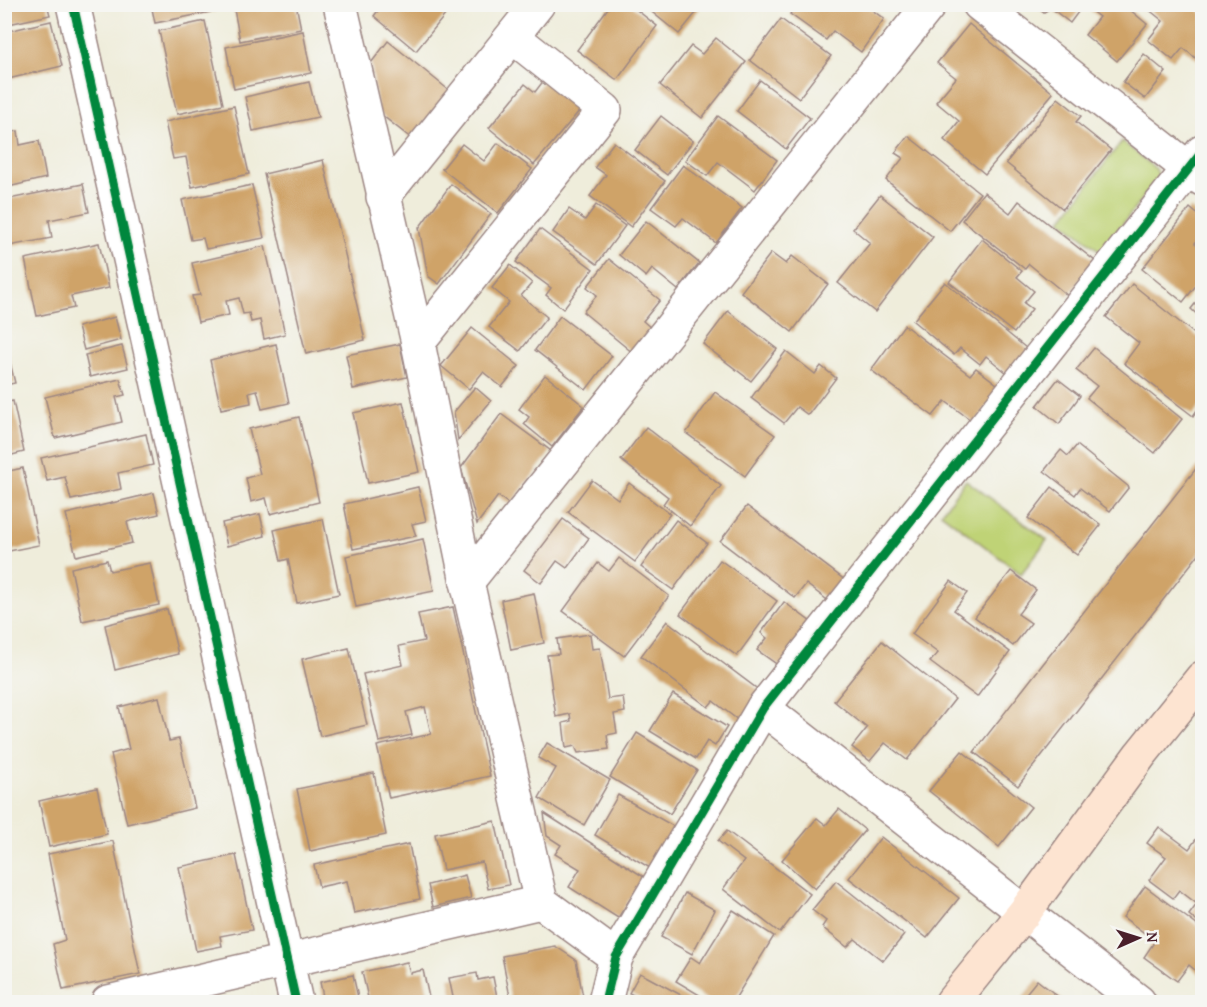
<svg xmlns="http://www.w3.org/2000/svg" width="1207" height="1007" font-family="'Gentium Book Plus',serif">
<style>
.green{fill:#bfd376;stroke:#847950;stroke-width:1.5}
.building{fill:#cfa368}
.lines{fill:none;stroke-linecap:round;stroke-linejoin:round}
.street-casing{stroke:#9c8683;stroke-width:36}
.secondary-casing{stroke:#9c8683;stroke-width:36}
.street{stroke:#fff;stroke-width:33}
.secondary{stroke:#fde4d1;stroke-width:33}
.cycleway-casing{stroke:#f6f6f2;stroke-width:13}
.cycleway{stroke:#00873e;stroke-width:9}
</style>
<rect width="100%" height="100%" fill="#f6f6f2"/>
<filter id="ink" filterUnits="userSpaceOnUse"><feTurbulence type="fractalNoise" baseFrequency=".0167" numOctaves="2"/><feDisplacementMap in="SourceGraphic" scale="12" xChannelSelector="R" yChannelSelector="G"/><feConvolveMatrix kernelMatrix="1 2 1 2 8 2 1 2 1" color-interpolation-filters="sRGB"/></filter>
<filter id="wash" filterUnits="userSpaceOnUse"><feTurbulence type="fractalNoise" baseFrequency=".008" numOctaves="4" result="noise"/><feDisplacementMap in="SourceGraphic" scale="24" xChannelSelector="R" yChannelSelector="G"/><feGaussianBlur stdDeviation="1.35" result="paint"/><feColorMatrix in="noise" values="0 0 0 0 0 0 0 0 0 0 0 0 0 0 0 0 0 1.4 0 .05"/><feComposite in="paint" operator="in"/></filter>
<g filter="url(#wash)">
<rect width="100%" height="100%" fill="#efeddb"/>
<g class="green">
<polygon points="1122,141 1156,169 1159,177 1101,252 1061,220"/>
<polygon points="966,480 1047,540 1021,574 941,513"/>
</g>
<g id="blocks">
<g class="building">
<polygon points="4,4 47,4 50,15 4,25"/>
<polygon points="151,4 214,4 216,11 155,23"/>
<polygon points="233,4 296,4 301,29 240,41"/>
<polygon points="383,4 454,4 416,51 374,16"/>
<polygon points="611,4 629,4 657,26 617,80 577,50"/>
<polygon points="642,4 696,4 700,8 679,34"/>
<polygon points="796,4 864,4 884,19 861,52 833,31 826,40 790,14"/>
<polygon points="1034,4 1084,4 1070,23 1051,8 1044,12"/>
<polygon points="1095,4 1123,4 1147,24 1117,61 1085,35 1099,17 1090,10"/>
<polygon points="1142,4 1192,4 1202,13 1202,55 1198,60 1183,48 1173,60 1148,40 1163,21"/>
<polygon points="781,19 831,56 799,98 750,60"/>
<polygon points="51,21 62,66 4,80 4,32"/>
<polygon points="205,21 223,104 177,114 159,31"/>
<polygon points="969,24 1053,93 985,174 944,140 959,121 936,102 956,78 937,63"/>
<polygon points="303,31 311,73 234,89 226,47"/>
<polygon points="716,38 746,62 702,118 660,85 691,46 702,54"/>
<polygon points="388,41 450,91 412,139 378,112 371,63"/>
<polygon points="1144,54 1166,72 1145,99 1123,82"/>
<polygon points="544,80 580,110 534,165 489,128 525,84 535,92"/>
<polygon points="760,80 810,118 786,149 737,111"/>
<polygon points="309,82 318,117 253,131 245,97"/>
<polygon points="1058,98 1081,116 1076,122 1111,150 1063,209 1006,163"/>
<polygon points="234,106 249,174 192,187 186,157 173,159 165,122"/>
<polygon points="661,116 693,141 667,175 635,150"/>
<polygon points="718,116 777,160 755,190 718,162 707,176 685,160"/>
<polygon points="18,131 20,145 39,141 46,178 4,188 4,134"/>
<polygon points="908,136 980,193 950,231 886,180 903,158 895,153"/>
<polygon points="614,142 665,181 631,227 590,196 606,175 595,167"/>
<polygon points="498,143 532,169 498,213 442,169 462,144 484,161"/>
<polygon points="323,160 365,340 306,354 264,174"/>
<polygon points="683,165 742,208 716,243 683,218 676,226 651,208"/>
<polygon points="83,184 89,212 49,220 52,238 9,246 4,223 4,200"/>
<polygon points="451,184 491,214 439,284 428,276 419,228"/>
<polygon points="252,185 264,238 206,249 203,238 191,240 182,200"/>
<polygon points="984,192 1010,213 1019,201 1095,261 1068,296 1029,264 1025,269 962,220"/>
<polygon points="880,195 933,237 875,312 838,283 870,243 853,229"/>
<polygon points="596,205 625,226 597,264 553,232 569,209 585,220"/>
<polygon points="1190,208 1202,218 1202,233 1195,243 1202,249 1202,278 1183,302 1142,269"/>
<polygon points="646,221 699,263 678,290 652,269 646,277 619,255"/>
<polygon points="540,229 593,269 563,309 546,295 551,288 516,262"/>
<polygon points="982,239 1022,271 1017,277 1034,291 1024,303 1032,309 1014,333 949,282"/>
<polygon points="99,243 109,288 71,296 74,308 37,316 25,259"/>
<polygon points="265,246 285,334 264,339 260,320 251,322 249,313 243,314 239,298 226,301 229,315 198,322 192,296 200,295 192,263"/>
<polygon points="771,253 786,264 792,256 828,284 792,332 741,292"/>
<polygon points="609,259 660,300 643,321 652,329 633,353 583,312 597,295 587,287"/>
<polygon points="510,265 532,283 521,296 547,317 520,351 489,327 509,302 492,288"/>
<polygon points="945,282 1031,352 1012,377 986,356 980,364 960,348 954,355 913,321"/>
<polygon points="1132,284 1202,340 1202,403 1193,416 1124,363 1139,343 1106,317"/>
<polygon points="1202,295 1202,319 1191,309"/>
<polygon points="728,311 777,349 751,381 703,344"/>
<polygon points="560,316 612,356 586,390 535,350"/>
<polygon points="115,317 121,340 84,350 78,327"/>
<polygon points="904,325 970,375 976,368 1002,388 975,423 945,401 933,416 871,370"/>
<polygon points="472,328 519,366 502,387 483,372 469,389 441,366"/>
<polygon points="5,342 15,383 5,385"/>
<polygon points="276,344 289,403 262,409 257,390 249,392 251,403 221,409 210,360"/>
<polygon points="400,344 407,377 353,389 346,355"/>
<polygon points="122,346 128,368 90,377 85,355"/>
<polygon points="1094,348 1182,419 1155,453 1087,398 1097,386 1076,370"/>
<polygon points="786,351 815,374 821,366 836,378 808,415 797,407 784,423 751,398"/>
<polygon points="545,375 584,406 552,447 524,424 529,417 519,409"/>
<polygon points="120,379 125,395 116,397 122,422 55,438 45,397"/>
<polygon points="1058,379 1080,396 1059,424 1037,406"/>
<polygon points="475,387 491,401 458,440 454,412"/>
<polygon points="715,392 775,435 745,476 686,433"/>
<polygon points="13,401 24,452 4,457 4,403"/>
<polygon points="403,402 419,472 368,483 353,413"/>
<polygon points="501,414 551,451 510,505 498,496 477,524 461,468"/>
<polygon points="299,417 319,502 270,514 266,498 251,502 246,478 260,474 249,429"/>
<polygon points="646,427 721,486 690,526 663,504 668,497 621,460"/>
<polygon points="146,434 153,465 118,473 121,489 71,500 65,477 47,481 41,458"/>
<polygon points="1077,445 1129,487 1110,511 1080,488 1075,495 1044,471 1061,450 1068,456"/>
<polygon points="1202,461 1202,550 1018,786 974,752"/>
<polygon points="23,468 39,545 4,552 4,472"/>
<polygon points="592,480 618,499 629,483 670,514 635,562 568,512"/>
<polygon points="418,487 426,521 412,524 416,536 353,549 344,504"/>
<polygon points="1052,487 1101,525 1077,555 1028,518"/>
<polygon points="154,493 159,514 127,522 132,543 76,556 66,514"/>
<polygon points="747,506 850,584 834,605 806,584 795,598 720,541"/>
<polygon points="260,514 265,536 227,546 222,523"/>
<polygon points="323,519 339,594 297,603 288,559 281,561 274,530"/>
<polygon points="563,519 589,538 567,568 557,561 541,583 524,570"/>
<polygon points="676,520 707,543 673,590 641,567"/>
<polygon points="423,539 434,591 356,607 346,556"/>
<polygon points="619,558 669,596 624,656 563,611 598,563 609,571"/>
<polygon points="107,560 110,571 150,563 159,605 82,621 71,568"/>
<polygon points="720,560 777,601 737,656 680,614"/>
<polygon points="1011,571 1036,590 1018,614 1031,623 1013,646 975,617"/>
<polygon points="951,581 967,593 954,610 1010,652 977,697 930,662 938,653 912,634"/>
<polygon points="534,593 544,643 511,650 501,600"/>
<polygon points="784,602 815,625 782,668 757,650 767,638 761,633"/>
<polygon points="453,607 490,776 389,798 377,746 431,734 425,707 406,712 412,735 379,742 363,674 403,665 399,646 424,641 418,614"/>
<polygon points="167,609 178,654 115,670 105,625"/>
<polygon points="667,621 764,694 742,723 713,701 708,707 641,656"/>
<polygon points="590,634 592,649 600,648 608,699 623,697 625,712 614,714 617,733 607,735 609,749 578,753 575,746 566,748 563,723 571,721 570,714 556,717 547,655 559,654 557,639"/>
<polygon points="882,641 955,699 907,760 885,743 870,761 852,747 867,728 834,701"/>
<polygon points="349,648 367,725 320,736 302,659"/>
<polygon points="673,694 727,727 715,746 707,741 696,759 650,731"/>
<polygon points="159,697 169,741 179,739 195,808 127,824 111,754 129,749 119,707"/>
<polygon points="637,733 697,770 670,814 610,777"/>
<polygon points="547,743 610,780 584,825 539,798 556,768 538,758"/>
<polygon points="962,751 1031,807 999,847 929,791"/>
<polygon points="374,773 386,835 310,851 297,789"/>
<polygon points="97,788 107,834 49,847 39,801"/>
<polygon points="618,795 675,827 650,868 595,835"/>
<polygon points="839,809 865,830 815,889 782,860 817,818 826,825"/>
<polygon points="544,813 644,877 618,918 569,887 580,869 555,854 561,845 547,836"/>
<polygon points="495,821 509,885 488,889 482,862 443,870 435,834"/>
<polygon points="1159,827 1189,849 1202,831 1202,926 1189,915 1197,904 1179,890 1173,898 1149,880 1166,857 1147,843"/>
<polygon points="727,831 810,894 780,933 723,889 744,861 718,841"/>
<polygon points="881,837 959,898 927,938 849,878"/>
<polygon points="113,841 140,974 63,990 53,944 65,940 48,854"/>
<polygon points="409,844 420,899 354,913 347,881 319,887 314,865"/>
<polygon points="236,855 252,930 220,936 222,946 196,951 179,867"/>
<polygon points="465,875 471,898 433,907 428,885"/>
<polygon points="836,881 904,935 883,961 855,939 847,947 822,927 826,921 812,910"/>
<polygon points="1145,886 1202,929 1202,976 1189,965 1177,981 1144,957 1155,941 1123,917"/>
<polygon points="685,893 715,910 692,954 661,937"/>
<polygon points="733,910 774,936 733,1002 711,1002 676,981 691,957 700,963"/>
<polygon points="555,946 576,960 584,1002 511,1002 502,956"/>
<polygon points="407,962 410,973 423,970 430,1002 369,1002 362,972"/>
<polygon points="477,973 478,980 493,977 498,1002 454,1002 449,978"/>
<polygon points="640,973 694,1002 647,1002 629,993"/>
<polygon points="353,975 359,1002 324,1002 320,982"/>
<polygon points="1037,980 1065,1002 1019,1002"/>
</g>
</g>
</g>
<g filter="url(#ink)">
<use href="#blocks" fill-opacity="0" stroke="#9c8683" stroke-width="1.5"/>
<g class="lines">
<g class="street-casing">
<g id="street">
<polyline points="73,4 296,1002"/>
<polyline points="340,4 418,343 467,582 541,902 616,957"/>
<polyline points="979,4 1202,179"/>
<polyline points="383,197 538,4"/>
<polyline points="418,343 605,110 513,37"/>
<polyline points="467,582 930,4"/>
<polyline points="763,708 1139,1002"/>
<polyline points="108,1002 541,902"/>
<polyline points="605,1002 616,957 763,708 1202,152"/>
</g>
</g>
<g class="secondary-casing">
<polyline id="secondary" points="952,1002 1024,913 1140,755 1202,678"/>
</g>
<use href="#street" class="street"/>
<use href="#secondary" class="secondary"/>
<g class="cycleway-casing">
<g id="cycleway">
<polyline points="73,4 296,1002"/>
<polyline points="605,1002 616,957 763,708 1202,152"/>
</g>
</g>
<use href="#cycleway" class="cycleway"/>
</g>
</g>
<rect width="1207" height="1007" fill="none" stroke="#f6f6f2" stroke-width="24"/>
<g transform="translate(1138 938) rotate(87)" stroke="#f6f6f2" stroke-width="4.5" paint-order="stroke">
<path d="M0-4.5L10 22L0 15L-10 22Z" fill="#4a1f2b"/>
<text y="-9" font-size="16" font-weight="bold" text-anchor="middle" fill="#4a1f2b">N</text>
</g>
</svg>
